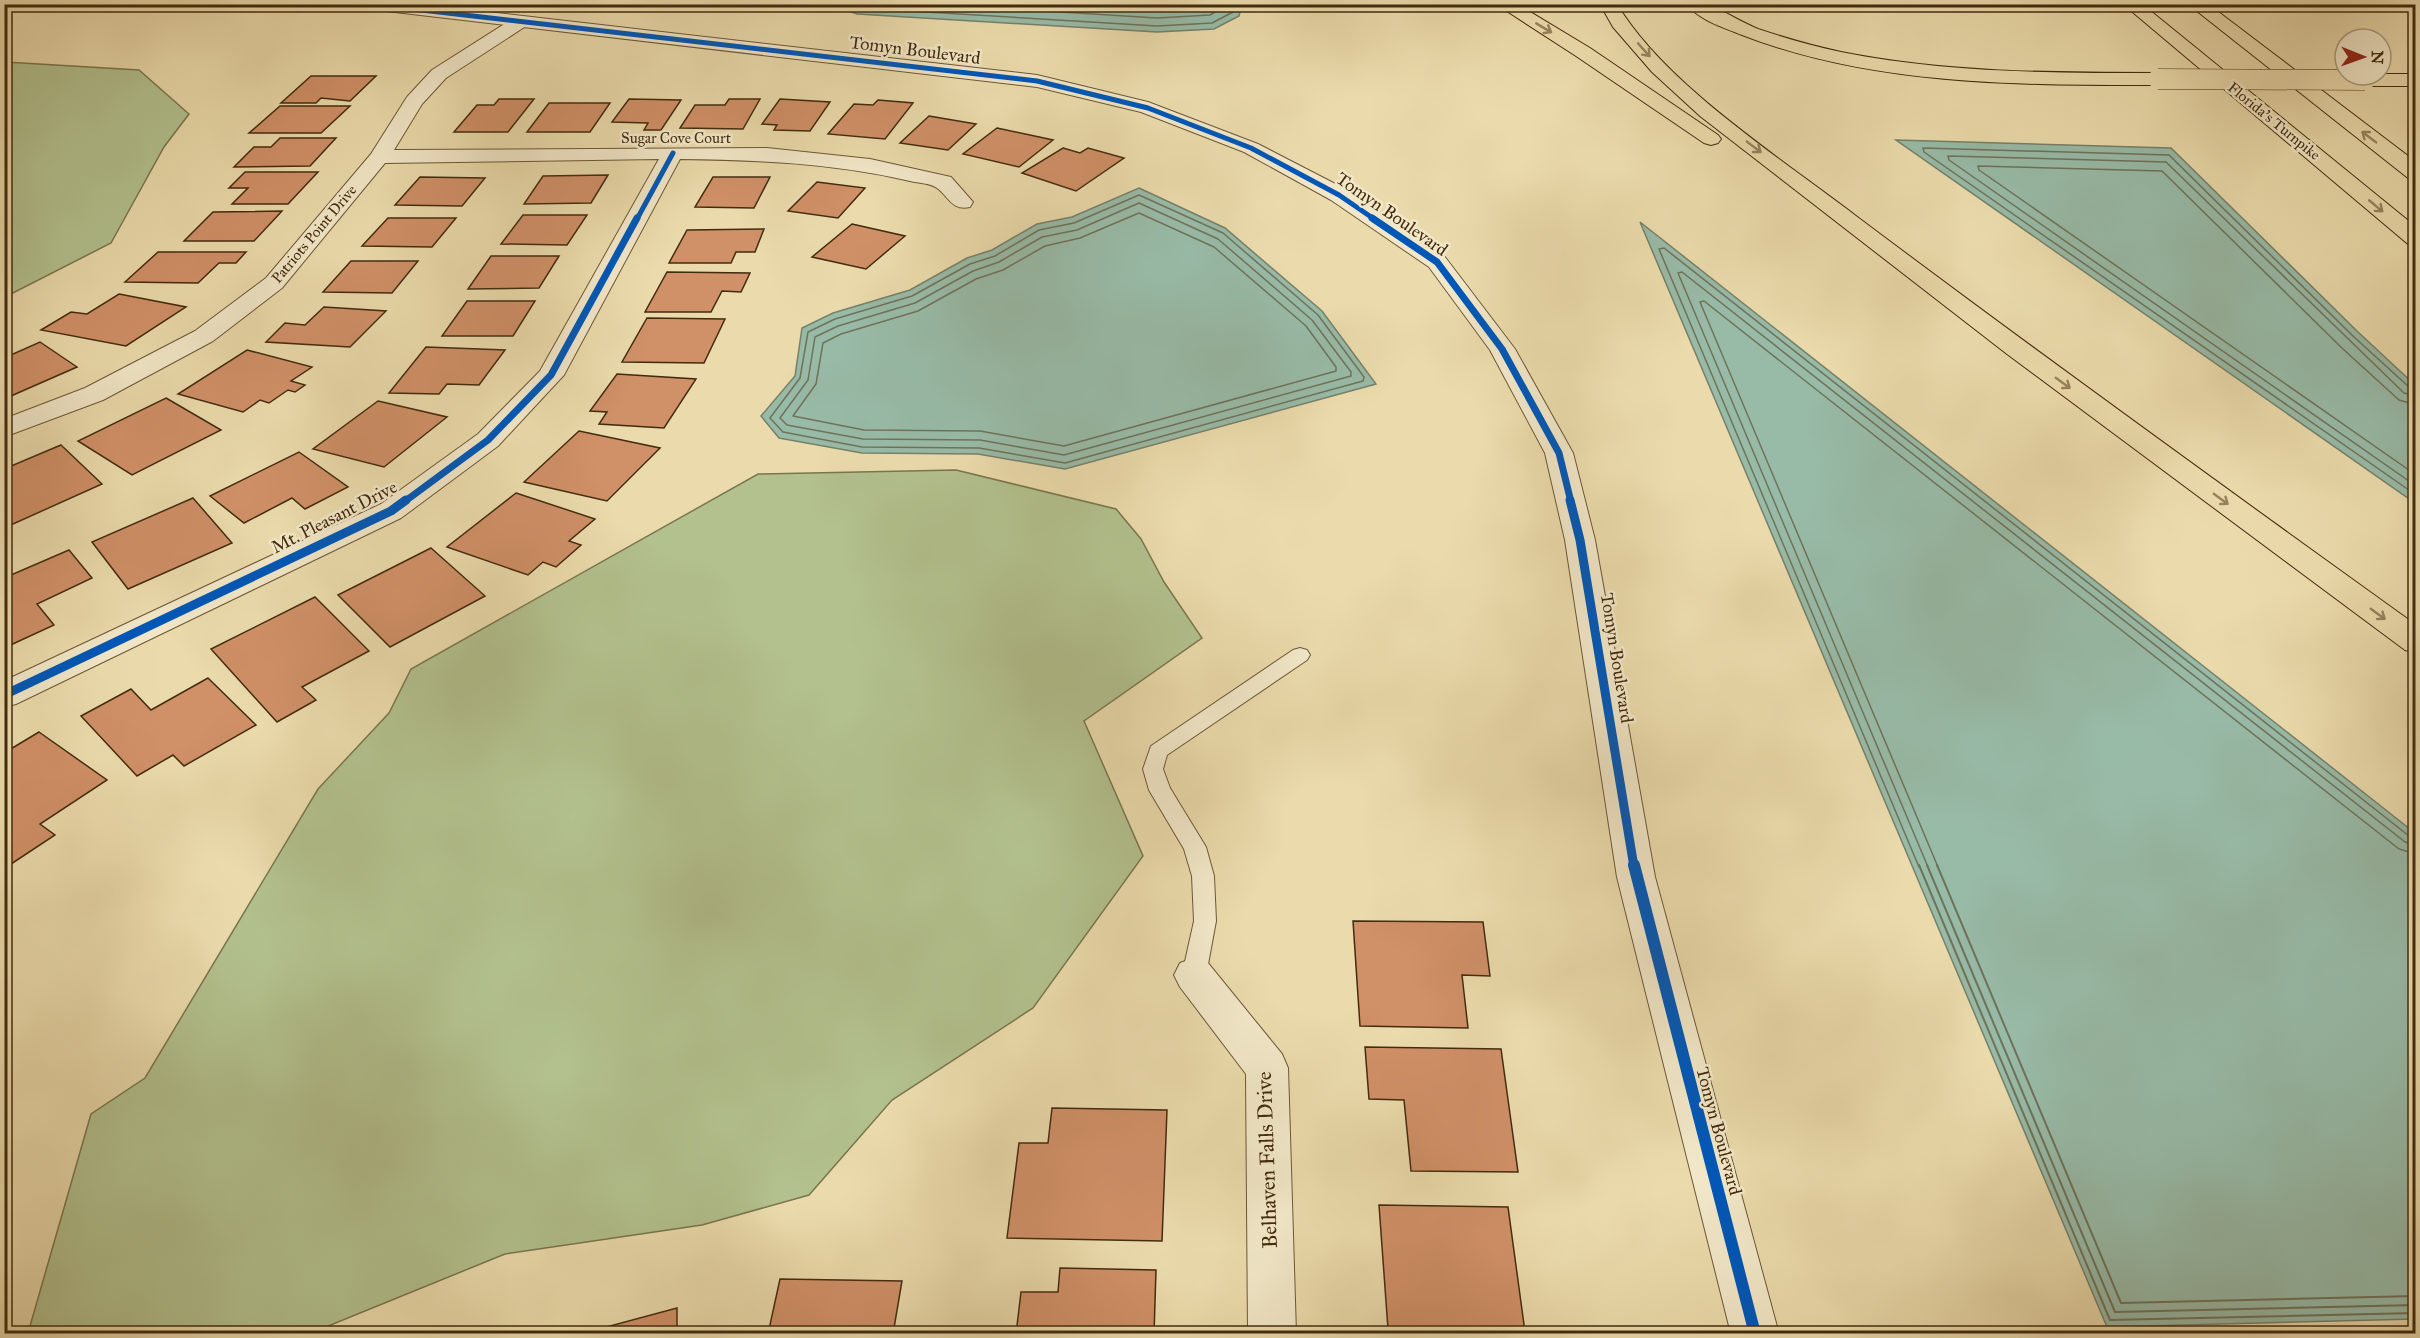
<svg xmlns="http://www.w3.org/2000/svg" width="2420" height="1338" font-family="'IM FELL Great Primer',serif">
<style>
.green{fill:#b2c18e;stroke:#7a764e;stroke-width:1.5}
.water{fill:#98bba8;stroke:#76816a;stroke-width:1.5}
.lines{fill:none;stroke-linecap:round;stroke-linejoin:round}
.shore-far1{stroke:#6e735b;stroke-width:1.5}
.shore{stroke:#6e735b;stroke-width:2}
.building{fill:#d09068;stroke:#432b0e;stroke-width:1.5}
.service-casing{stroke:#6d5736;stroke-width:2}
.minor-casing{stroke:#6d5736;stroke-width:2}
.tertiary-casing{stroke:#6d5736;stroke-width:2}
.motorway-casing{stroke:#432b0e;stroke-width:2}
.service{fill:#f2e8c9;fill-rule:evenodd}
.minor{fill:#f2e8c9;fill-rule:evenodd}
.tertiary{fill:#f2e8c9;fill-rule:evenodd}
.motorway{fill:#ebdbac;fill-rule:evenodd}
.motorway-bridge-casing{stroke:#432b0e;stroke-width:21;stroke-linecap:butt}
.motorway-bridge{stroke:#ebdbac;stroke-width:20}
.cycleway-far3-casing{stroke:#f2e8c9;stroke-width:8}
.cycleway-far2-casing{stroke:#f2e8c9;stroke-width:10}
.cycleway-far1-casing{stroke:#f2e8c9;stroke-width:13}
.cycleway-casing{stroke:#f2e8c9;stroke-width:16}
.cycleway-far3{stroke:#0057b8;stroke-width:5}
.cycleway-far2{stroke:#0057b8;stroke-width:7}
.cycleway-far1{stroke:#0057b8;stroke-width:9}
.cycleway{stroke:#0057b8;stroke-width:12}
.oneway{stroke:#97835d}
.labels{text-anchor:middle;stroke-width:5;stroke-linejoin:round;paint-order:stroke}
.far-street-label{font-size:15px;fill:#432b0e;stroke:#f2e8c9}
.street-label{font-size:18px;fill:#432b0e;stroke:#f2e8c9}
.near-street-label{font-size:21px;fill:#432b0e;stroke:#f2e8c9}
</style>
<rect width="100%" height="100%" fill="#ebdbac"/>
<filter id="stains"><feTurbulence type="fractalNoise" baseFrequency=".00333" numOctaves="4"/><feColorMatrix values="0 0 0 0 .2 0 0 0 0 .09 0 0 0 0 .02 0 0 0 .5 -.17"/></filter>
<radialGradient id="worn" r=".72"><stop offset=".6" stop-color="#630" stop-opacity="0"/><stop offset="1" stop-color="#630" stop-opacity=".3"/></radialGradient>
<g class="green">
<polygon points="5,62 139,70 189,114 164,147 111,243 5,297"/>
<polygon points="956,470 1116,509 1141,539 1164,582 1202,638 1084,721 1143,856 1033,1008 892,1100 809,1195 702,1225 505,1254 311,1333 28,1333 91,1114 145,1078 318,789 389,713 411,669 758,474"/>
</g>
<g class="water">
<polygon points="844,4 1242,4 1242,5 1239,16 1214,29 1157,32 857,14 840,8"/>
<polygon points="1896,140 2171,148 2358,332 2415,385 2415,503"/>
<polygon points="1139,188 1225,228 1322,311 1376,384 1065,469 978,454 862,453 779,438 761,416 795,376 802,328 833,313 910,290 967,258 992,250 1037,224 1072,217"/>
<polygon points="1640,222 2415,833 2415,1319 2107,1327"/>
</g>
<g class="lines">
<g class="shore-far1">
<polyline points="849,4 859,8 1157,26 1212,23 1233,12 1235,4"/>
<polyline points="930,4 1157,18 1210,15 1228,4"/>
<polyline points="1078,4 1157,9 1212,4"/>
<polygon points="1139,195 1223,233 1318,315 1364,377 1363,381 1065,463 979,448 862,447 783,432 770,418 800,378 808,332 835,319 912,296 970,264 995,256 1039,230 1074,223"/>
<polygon points="1139,203 1218,239 1312,320 1351,372 1351,376 1064,455 980,440 863,439 787,425 780,418 808,380 815,337 838,326 915,303 973,271 999,262 1042,237 1077,230"/>
<polygon points="1139,213 1214,247 1306,326 1336,367 1336,371 1064,446 980,431 864,430 793,416 816,384 823,343 841,334 918,311 976,279 1003,270 1045,246 1080,238"/>
<polyline points="2416,389 2409,387 2354,337 2169,155 1923,148 1924,152 2416,495"/>
<polyline points="2416,396 2404,393 2166,162 1948,156 1949,160 2416,486"/>
<polyline points="2416,405 2399,400 2343,349 2162,171 1978,166 1979,170 2416,475"/>
<polyline points="1919,867 1659,249 1664,248 2409,836 2416,837"/>
<polyline points="1928,867 1678,273 1682,272 2405,842 2416,845"/>
<polyline points="1938,867 1700,302 1704,301 2399,849 2416,854"/>
</g>
<g class="shore">
<polyline points="1919,865 2110,1320 2416,1313"/>
<polyline points="1927,865 2115,1312 2416,1305"/>
<polyline points="1937,865 2121,1303 2416,1296"/>
</g>
</g>
<g class="building">
<polygon points="311,76 376,76 350,101 321,98 316,103 281,103"/>
<polygon points="499,99 534,99 508,132 454,132 477,105 494,105"/>
<polygon points="629,99 681,100 661,130 644,130 648,123 612,122"/>
<polygon points="729,99 760,99 743,129 680,128 695,105 725,105"/>
<polygon points="780,99 830,102 810,131 774,130 777,125 762,124"/>
<polygon points="878,100 913,103 885,139 828,134 854,104 873,105"/>
<polygon points="549,103 610,103 590,132 527,132"/>
<polygon points="280,106 350,106 321,133 249,133"/>
<polygon points="929,116 976,124 948,150 900,143"/>
<polygon points="997,128 1053,140 1019,167 963,154"/>
<polygon points="280,138 336,138 310,166 234,167 254,147 271,147"/>
<polygon points="1063,148 1080,153 1088,148 1124,158 1076,191 1022,173"/>
<polygon points="245,172 318,172 288,204 232,204 248,188 229,188"/>
<polygon points="608,175 591,203 524,204 543,176"/>
<polygon points="420,177 485,178 462,206 395,205"/>
<polygon points="713,177 770,177 754,208 695,207"/>
<polygon points="817,182 865,188 838,218 788,211"/>
<polygon points="282,211 254,241 184,241 213,212"/>
<polygon points="523,215 587,215 567,245 501,244"/>
<polygon points="388,218 456,218 432,247 362,246"/>
<polygon points="852,224 905,236 866,269 812,257"/>
<polygon points="764,229 755,252 736,252 731,263 669,263 687,230"/>
<polygon points="158,252 246,252 236,263 219,263 198,283 125,282"/>
<polygon points="491,256 559,256 539,288 468,289"/>
<polygon points="351,261 418,261 392,293 323,292"/>
<polygon points="667,272 750,273 741,292 722,291 711,312 645,312"/>
<polygon points="119,294 186,307 126,346 41,330 71,312 87,314"/>
<polygon points="467,301 535,301 513,336 442,336"/>
<polygon points="324,307 386,311 350,347 266,342 285,323 305,325"/>
<polygon points="647,318 725,319 704,363 622,362"/>
<polygon points="40,342 77,367 4,399 4,358"/>
<polygon points="426,347 505,350 479,385 447,384 439,394 389,393"/>
<polygon points="247,350 312,367 291,381 305,385 295,392 288,390 269,403 260,400 243,412 178,394"/>
<polygon points="617,374 696,379 664,428 599,424 607,412 590,411"/>
<polygon points="166,398 221,430 132,475 78,441"/>
<polygon points="378,401 447,417 384,467 313,449"/>
<polygon points="579,431 660,448 607,501 524,482"/>
<polygon points="61,445 102,484 4,528 4,469"/>
<polygon points="299,452 348,487 305,509 292,498 244,523 210,496"/>
<polygon points="516,493 595,519 569,541 581,545 556,567 543,562 528,575 447,547"/>
<polygon points="193,498 232,543 128,589 92,542"/>
<polygon points="431,548 485,596 390,647 338,595"/>
<polygon points="69,550 92,578 37,604 54,625 4,648 4,578"/>
<polygon points="315,597 369,651 302,687 316,700 277,722 211,649"/>
<polygon points="208,678 256,725 184,766 173,755 137,776 81,716 131,689 151,710"/>
<polygon points="39,732 107,780 40,824 55,835 5,868 4,753"/>
<polygon points="1353,921 1483,922 1490,976 1462,975 1468,1028 1360,1026"/>
<polygon points="1365,1047 1501,1049 1518,1172 1411,1171 1404,1100 1369,1099"/>
<polygon points="1052,1108 1167,1110 1162,1241 1007,1238 1019,1143 1048,1143"/>
<polygon points="1379,1205 1508,1207 1525,1332 1388,1329"/>
<polygon points="1060,1268 1156,1270 1154,1334 1016,1334 1021,1292 1058,1292"/>
<polygon points="780,1279 902,1281 893,1334 768,1334"/>
<polygon points="677,1308 677,1334 595,1334 595,1330"/>
</g>
<g class="lines">
<g class="service-casing">
<polygon id="service" points="1300,648 1307,650 1310,655 1307,660 1167,755 1163,769 1170,788 1206,847 1214,876 1216,921 1206,975 1202,982 1194,985 1186,982 1182,975 1194,921 1192,876 1184,849 1149,790 1143,769 1151,746 1293,650"/>
</g>
<g class="minor-casing">
<g id="minor">
<path d="M520,17L526,18L529,22L526,26L446,78L422,104L394,150L767,148L870,159L951,177L973,202L970,207C952,211 949,197 937,188C930,183 918,183 910,181C834,163 758,160 680,159L564,375L498,446L401,518L16,704L4,707V681L381,504L478,434L540,371L659,159L385,163L282,288L213,341L103,400L4,437V419L85,388L195,331L266,278L371,154L407,97L432,70L514,18Z"/>
<polygon points="1194,958 1208,963 1282,1054 1288,1068 1296,1334 1248,1334 1246,1074 1180,987 1174,975 1180,963"/>
</g>
</g>
<g class="tertiary-casing">
<polygon id="tertiary" points="361,4 419,4 1037,75 1148,102 1258,144 1347,190 1445,257 1515,349 1573,453 1595,540 1655,877 1779,1334 1731,1334 1617,877 1565,540 1545,453 1490,350 1429,267 1331,200 1244,152 1141,112 1037,87 369,9"/>
</g>
<g class="motorway-casing">
<g id="motorway">
<polygon points="1496,4 1517,4 1590,48 1718,135 1721,139 1718,143 1711,145 1704,143 1576,56"/>
<path d="M1600,4H1617C1664,84 1782,159 1856,216C2041,355 2228,490 2416,625V653L2405,650L2007,354L1700,116L1652,72L1613,27Z"/>
<path d="M1687,4C1693,4 1703,3 1709,5C1726,12 1741,22 1758,29C1785,38 1813,46 1841,52C1946,73 2052,73 2158,73L2165,75L2168,79L2165,83L2158,85C2019,85 1874,86 1742,35C1725,28 1698,20 1687,4Z"/>
<polygon points="2123,4 2142,4 2416,227 2416,246 2408,244"/>
<polygon points="2188,4 2208,4 2416,162 2416,179 2408,178"/>
<polygon points="2381,74 2416,74 2416,86 2365,86 2358,84 2355,80 2362,75"/>
</g>
</g>
<use href="#service" class="service"/>
<use href="#minor" class="minor"/>
<use href="#tertiary" class="tertiary"/>
<use href="#motorway" class="motorway"/>
<g class="motorway-bridge-casing">
<polyline id="motorway-bridge" points="2158,79 2365,80"/>
</g>
<use href="#motorway-bridge" class="motorway-bridge"/>
<g class="cycleway-far3-casing">
<g id="cycleway-far3">
<polyline points="369,4 1037,81 1148,108 1251,148 1339,195 1374,219"/>
<polyline points="637,219 673,153"/>
</g>
</g>
<g class="cycleway-far2-casing">
<g id="cycleway-far2">
<polyline points="1372,218 1437,262 1502,349 1559,453 1571,502"/>
<polyline points="404,502 488,440 551,375 637,218"/>
</g>
</g>
<g class="cycleway-far1-casing">
<g id="cycleway-far1">
<polyline points="1570,500 1580,540 1634,867"/>
<polyline points="4,695 391,511 406,500"/>
</g>
</g>
<g class="cycleway-casing">
<polyline id="cycleway" points="1634,865 1755,1334"/>
</g>
<use href="#cycleway-far3" class="cycleway-far3"/>
<use href="#cycleway-far2" class="cycleway-far2"/>
<use href="#cycleway-far1" class="cycleway-far1"/>
<use href="#cycleway" class="cycleway"/>
</g>
<defs><path id="oneway-shaft" d="M-6 0H5M1.5-3L5.5 0L1.5 3" fill="none" stroke-width="1.6" stroke-linecap="round" stroke-linejoin="round" transform="scale(1.5)"/></defs>
<g class="oneway">
<use href="#oneway-shaft" transform="translate(1544 28) rotate(31)"/>
<use href="#oneway-shaft" transform="translate(1644 50) rotate(48)"/>
<use href="#oneway-shaft" transform="translate(2369 137) rotate(-143)"/>
<use href="#oneway-shaft" transform="translate(1754 147) rotate(37)"/>
<use href="#oneway-shaft" transform="translate(2376 206) rotate(40)"/>
<use href="#oneway-shaft" transform="translate(2063 383) rotate(36)"/>
<use href="#oneway-shaft" transform="translate(2221 499) rotate(36)"/>
<use href="#oneway-shaft" transform="translate(2378 614) rotate(36)"/>
</g>
<g class="labels">
<g class="far-street-label">
<text transform="translate(2274 121) rotate(39)" y="5">Florida's Turnpike</text>
<text x="676" y="143">Sugar Cove Court</text>
<text transform="translate(314 234) rotate(-50)" y="5">Patriots Point Drive</text>
</g>
<g class="street-label">
<text transform="translate(915 50) rotate(7)" y="6">Tomyn Boulevard</text>
<text transform="translate(1392 214) rotate(35)" y="6">Tomyn Boulevard</text>
<text transform="translate(334 517) rotate(-27)" y="6">Mt. Pleasant Drive</text>
<text transform="translate(1617 658) rotate(81)" y="6">Tomyn Boulevard</text>
<text transform="translate(1719 1131) rotate(75)" y="6">Tomyn Boulevard</text>
</g>
<g class="near-street-label">
<text transform="translate(1267 1160) rotate(-92)" y="7">Belhaven Falls Drive</text>
</g>
</g>
<rect width="2420" height="1338" fill="none" stroke="#ebdbac" stroke-width="24"/>
<rect x="6" y="6" width="2408" height="1326" fill="none" stroke="#432b0e" stroke-width="3"/>
<rect x="12" y="12" width="2396" height="1314" fill="none" stroke="#432b0e" stroke-width="1.5"/>
<g transform="translate(2363 57) rotate(91)"><circle r="28" fill="#f2e8c9" stroke="#ac9c7e" stroke-width="1.5"/>
<path d="M0-4.5L10 22L0 15L-10 22Z" fill="#8f2418"/>
<text y="-9" font-size="16" font-weight="bold" text-anchor="middle" fill="#432b0e">N</text>
</g>
<rect width="100%" height="100%" filter="url(#stains)"/>
<rect width="100%" height="100%" fill="url(#worn)"/>
</svg>
